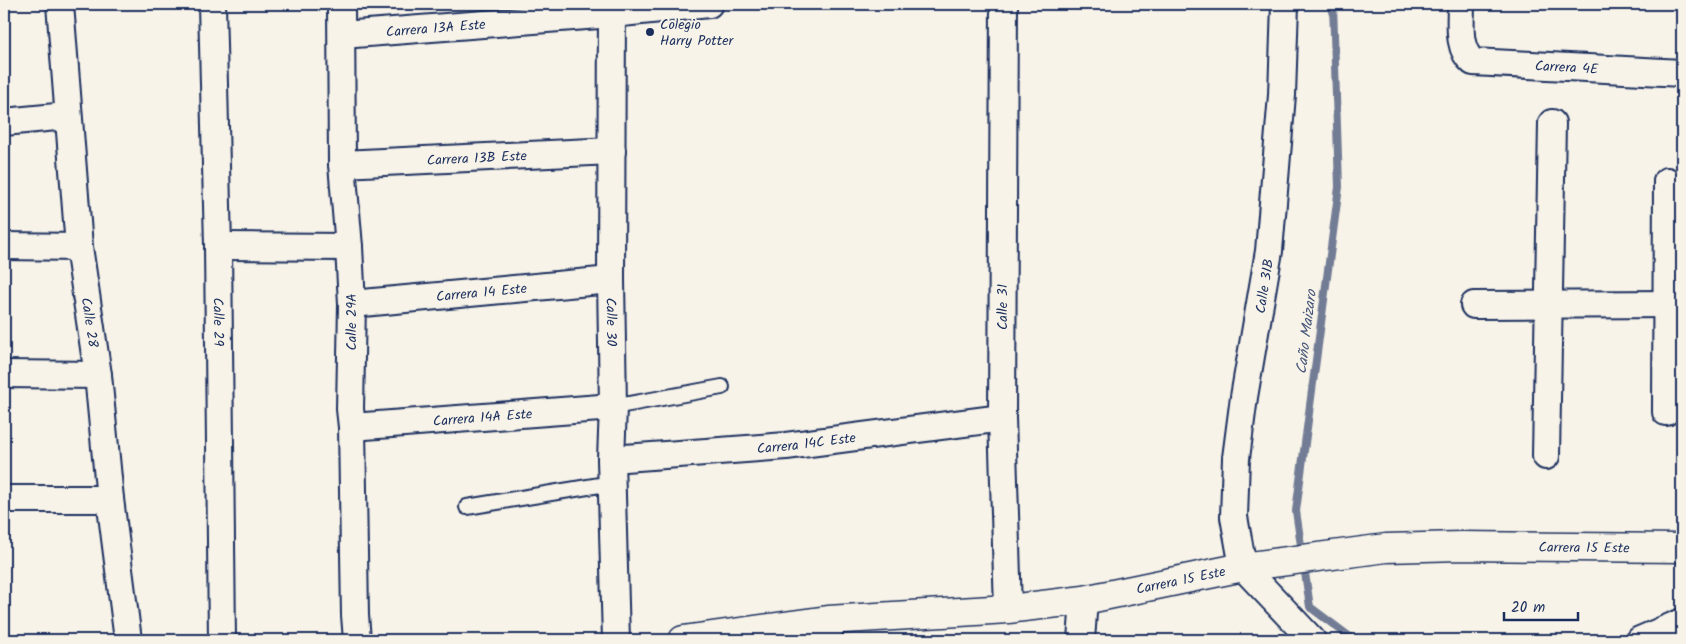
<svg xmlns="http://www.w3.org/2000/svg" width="1686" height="644" font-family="Kalam,sans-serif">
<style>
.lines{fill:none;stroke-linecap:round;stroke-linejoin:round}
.stream{stroke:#727c95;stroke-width:8}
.service-casing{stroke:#1b2f5e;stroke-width:18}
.minor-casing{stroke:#1b2f5e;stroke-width:30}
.tertiary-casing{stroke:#1b2f5e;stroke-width:31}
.service{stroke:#f7f3e8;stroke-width:14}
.minor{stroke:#f7f3e8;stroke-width:26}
.tertiary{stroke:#f7f3e8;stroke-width:28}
.poi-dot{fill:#1b2f5e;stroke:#f7f3e8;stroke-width:2}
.labels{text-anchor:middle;stroke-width:4;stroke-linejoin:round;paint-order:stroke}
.poi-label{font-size:14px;fill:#1b2f5e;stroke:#f7f3e8;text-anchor:start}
.street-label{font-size:14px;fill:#1b2f5e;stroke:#f7f3e8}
.water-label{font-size:15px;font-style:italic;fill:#465679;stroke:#f7f3e8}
</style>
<rect width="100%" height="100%" fill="#f7f3e8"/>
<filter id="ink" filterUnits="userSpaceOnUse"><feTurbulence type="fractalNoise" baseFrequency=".02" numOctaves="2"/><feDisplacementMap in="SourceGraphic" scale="10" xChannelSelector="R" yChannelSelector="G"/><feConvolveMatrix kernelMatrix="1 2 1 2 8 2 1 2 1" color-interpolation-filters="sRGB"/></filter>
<g filter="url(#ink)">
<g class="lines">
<polyline class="stream" points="1333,4 1339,187 1296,511 1310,607 1354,640"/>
<g class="service-casing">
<g id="service">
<polyline points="613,407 722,387"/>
<polyline points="467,507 612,483"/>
</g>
</g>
<g class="minor-casing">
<g id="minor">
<path id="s1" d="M60,4L79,247L98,375L110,499L128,640"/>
<path id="s2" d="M212,4L218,246L222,640"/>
<polyline points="341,4 342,164 349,247 352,304 350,409 352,427 355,615 357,640"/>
<path id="s3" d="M612,4L611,280L613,407L611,459L616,640"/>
<polyline points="1004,4 1002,418 1008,609"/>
<polyline points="1285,4 1282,95 1269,251 1244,397 1236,458 1234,517 1243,567 1312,640"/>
<path id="s4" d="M1461,4C1461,23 1457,49 1473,62L1682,73"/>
<path id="s5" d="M342,35L612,14L709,4"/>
<polyline points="4,122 67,116"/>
<path id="s6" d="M342,164L612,151"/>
<polyline points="4,246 79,247"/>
<polyline points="218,246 349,247"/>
<path id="s7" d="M352,304L611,280"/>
<polyline points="1474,305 1682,304"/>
<polyline points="4,374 98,375"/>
<polyline points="1666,412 1667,181"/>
<path id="s8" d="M352,427L613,407"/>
<polyline points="1546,456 1552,123"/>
<path id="s9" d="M611,459L786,446L1002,418"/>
<polyline points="4,499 110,499"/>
<polyline points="828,620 829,640"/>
<polyline points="1081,640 1084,600"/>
<polyline points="1640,640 1682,622"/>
</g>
</g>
<g class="tertiary-casing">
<g id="tertiary">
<path id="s10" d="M683,640L828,620L1008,609L1084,600L1243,567L1386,548L1461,546L1682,548"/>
</g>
</g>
<use href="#service" class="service"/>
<use href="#minor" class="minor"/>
<use href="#tertiary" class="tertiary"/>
</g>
</g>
<circle class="poi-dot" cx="650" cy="32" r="5"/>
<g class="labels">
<g class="poi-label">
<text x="660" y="29">Colegio<tspan x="660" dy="16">Harry Potter</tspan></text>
</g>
<g class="street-label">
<text dy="5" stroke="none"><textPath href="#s5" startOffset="94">Carrera 13A Este</textPath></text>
<text dy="5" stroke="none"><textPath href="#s4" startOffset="155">Carrera 4E</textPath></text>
<text dy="5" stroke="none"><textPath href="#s6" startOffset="135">Carrera 13B Este</textPath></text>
<text transform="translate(1264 286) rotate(-81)" y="5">Calle 31B</text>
<text dy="5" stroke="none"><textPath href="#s7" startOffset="130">Carrera 14 Este</textPath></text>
<text transform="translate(1002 307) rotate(-90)" y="5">Calle 31</text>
<text dy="5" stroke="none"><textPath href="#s1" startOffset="320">Calle 28</textPath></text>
<text dy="5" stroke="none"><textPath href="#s2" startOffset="318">Calle 29</textPath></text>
<text transform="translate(351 322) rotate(-90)" y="5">Calle 29A</text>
<text dy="5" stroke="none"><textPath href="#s3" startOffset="318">Calle 30</textPath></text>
<text dy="5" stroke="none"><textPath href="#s8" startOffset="131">Carrera 14A Este</textPath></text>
<text dy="5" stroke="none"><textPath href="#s9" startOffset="196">Carrera 14C Este</textPath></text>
<text dy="5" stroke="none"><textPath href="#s10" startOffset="908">Carrera 15 Este</textPath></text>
<text dy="5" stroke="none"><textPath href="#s10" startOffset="502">Carrera 15 Este</textPath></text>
</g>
<g class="water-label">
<text transform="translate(1306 332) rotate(-83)" y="5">Caño Maizaro</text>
</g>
</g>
<rect width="1686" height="644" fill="none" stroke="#f7f3e8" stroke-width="20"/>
<rect x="10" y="10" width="1666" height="624" fill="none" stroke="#1b2f5e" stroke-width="2" filter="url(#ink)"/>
<path d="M1504 612v8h74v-8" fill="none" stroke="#1b2f5e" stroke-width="2.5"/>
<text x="1511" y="612" font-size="15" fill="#1b2f5e" stroke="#f7f3e8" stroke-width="4" paint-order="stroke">20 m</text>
</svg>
